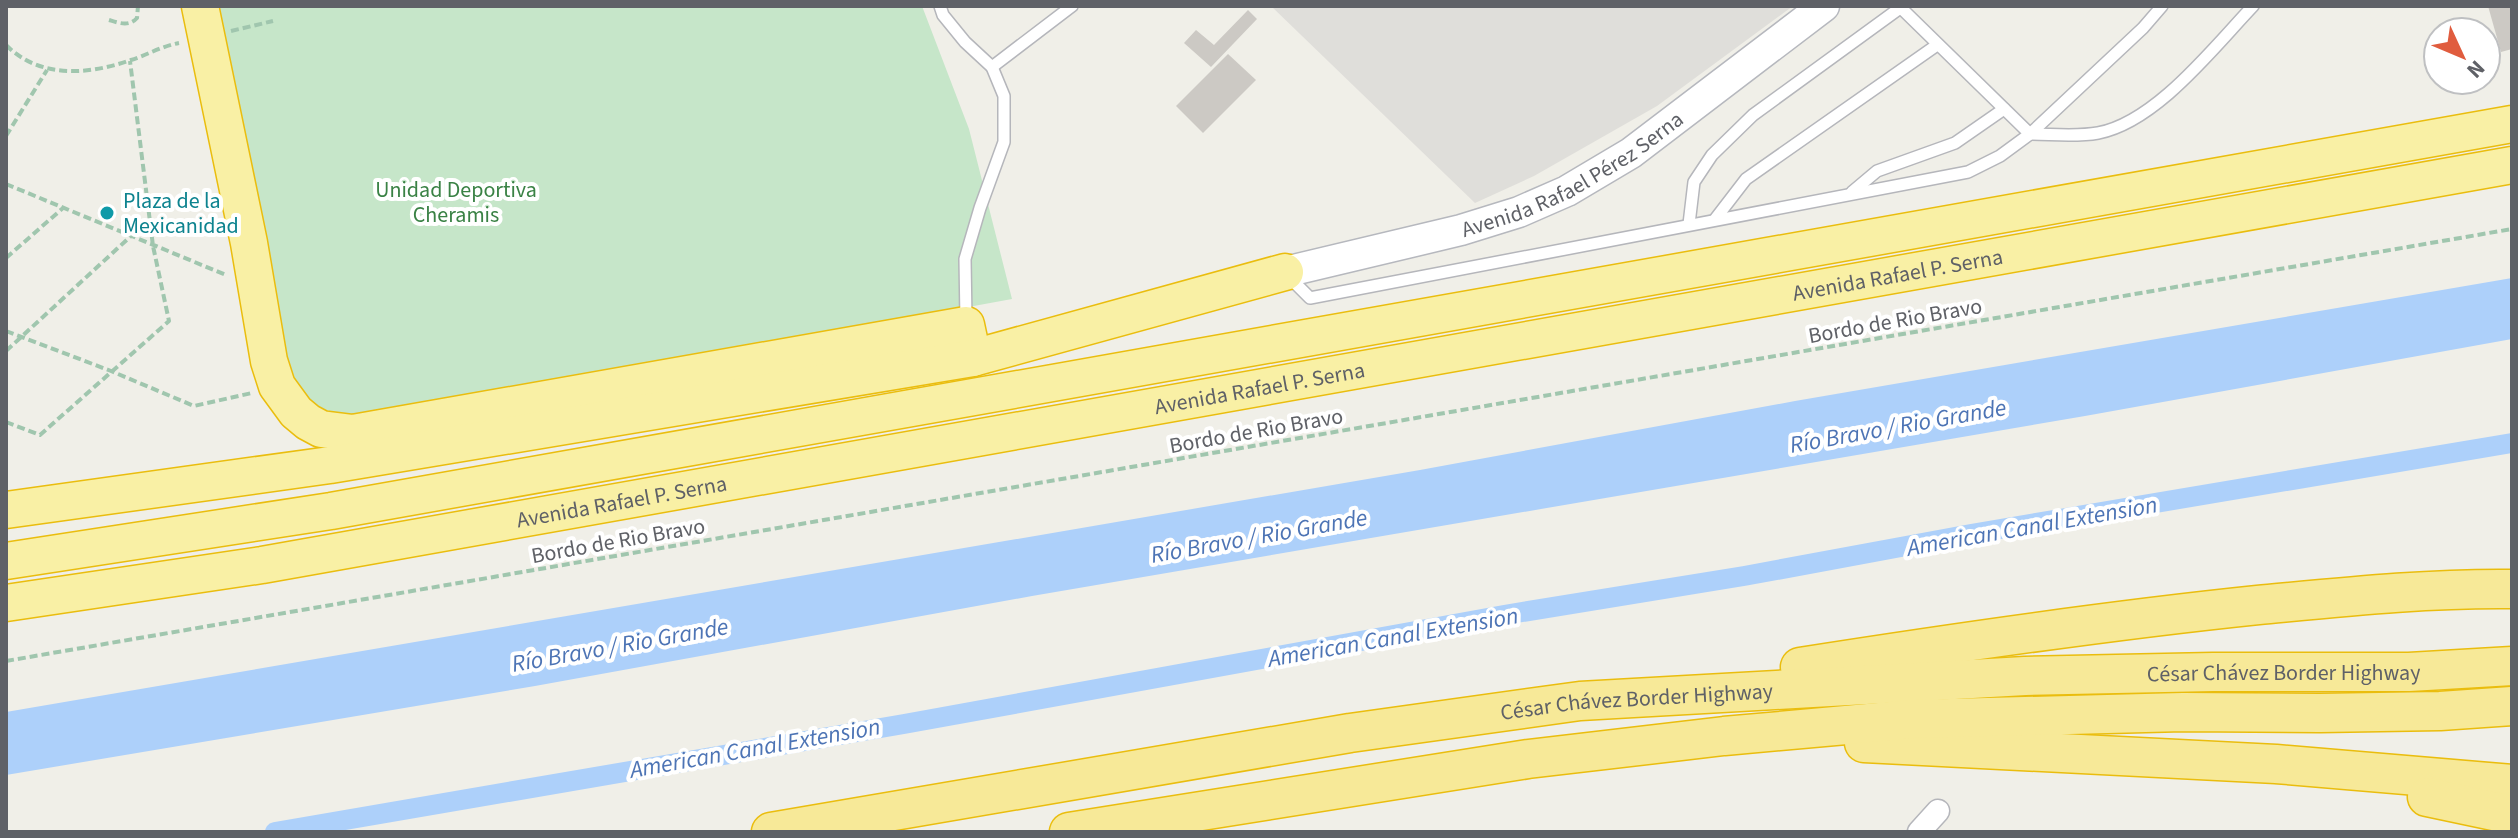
<svg xmlns="http://www.w3.org/2000/svg" width="2518" height="838" font-family="'Source Sans 3',sans-serif">
<style>
.industrial{fill:#dfdeda}
.green{fill:#c6e6c9}
.water{fill:#add0fa}
.lines{fill:none;stroke-linecap:round;stroke-linejoin:round}
.canal{stroke:#add0fa;stroke-width:20}
.building{fill:#ccc9c4}
.service-casing{stroke:#b5b6bb;stroke-width:14}
.minor-casing{stroke:#b5b6bb;stroke-width:25}
.secondary-casing{stroke:#b6b8be;stroke-width:33}
.trunk-casing{stroke:#eabd0e;stroke-width:39}
.motorway-casing{stroke:#eabd0e;stroke-width:41}
.path{stroke:#a0c6ae;stroke-width:4;stroke-dasharray:8 4;stroke-linecap:butt}
.service{stroke:#fff;stroke-width:11}
.minor{stroke:#fff;stroke-width:22}
.secondary{stroke:#fff;stroke-width:30}
.trunk{stroke:#f9f0a5;stroke-width:36}
.motorway{stroke:#f7e998;stroke-width:38}
.culture-dot{fill:#0f9aa8;stroke:#fff;stroke-width:3}
.labels{text-anchor:middle;stroke-width:8;stroke-linejoin:round;paint-order:stroke}
.street-label{font-size:22px;fill:#5f6167;stroke:#fff}
.park-label{font-size:22px;fill:#3a8245;stroke:#fff}
.culture-label{font-size:22px;fill:#0d838f;stroke:#fff;text-anchor:start}
.water-label{font-size:24px;font-style:italic;fill:#4d74b5;stroke:#fff}
</style>
<rect width="100%" height="100%" fill="#f0efe8"/>
<polygon class="industrial" points="1271,6 1793,6 1657,106 1534,176 1475,203"/>
<path class="green" d="M216,6H922L969,129L1012,299L349,420C314,413 310,403 291,376Z"/>
<polygon class="water" points="2512,278 2512,339 2085,416 1032,596 535,686 6,775 6,712 1420,470 1795,401"/>
<g class="lines">
<polyline class="canal" points="275,832 904,724 1504,615 1744,576 1971,534 2512,443"/>
</g>
<g class="building">
<polygon points="2488,6 2512,6 2512,49 2501,52"/>
<polygon points="1248,10 1257,19 1211,67 1184,43 1196,30 1214,45"/>
<polygon points="1228,54 1256,80 1203,133 1176,106"/>
</g>
<g class="lines">
<g class="service-casing">
<g id="service">
<polyline points="940,6 943,15 965,42 992,67 1004,96 1004,142 980,208 965,259 966,320"/>
<path d="M1899,6L2030,134C2051,134 2076,137 2098,133C2156,122 2213,48 2253,6"/>
<polyline points="992,67 1072,6"/>
<polyline points="1852,192 1877,171 1955,143 2004,109"/>
<polyline points="1716,218 1746,179 1937,45"/>
<polyline points="1689,224 1694,182 1712,155 1753,115 1900,8"/>
<polyline points="1288,276 1310,298 1968,172 2000,156 2030,134 2143,28 2162,6"/>
</g>
</g>
<g class="minor-casing">
<polyline id="minor" points="1919,832 1938,811"/>
</g>
<g class="secondary-casing">
<g id="secondary">
<path id="s1" d="M1285,272L1461,230L1519,212L1567,191L1631,153L1824,6"/>
</g>
</g>
<g class="trunk-casing">
<g id="trunk">
<polyline points="200,6 249,243 269,361 277,386 296,412 308,422 321,429 353,433 966,325 973,358"/>
<polyline points="6,510 330,465 973,358 1285,272"/>
<polyline points="6,561 331,511 2512,124"/>
<path id="s2" d="M6,603L262,565L2512,165"/>
</g>
</g>
<g class="motorway-casing">
<g id="motorway">
<path d="M1800,667C1953,643 2104,621 2258,605C2343,597 2426,588 2512,589"/>
<polyline points="1864,743 2276,764 2512,784"/>
<polyline points="2427,797 2512,815"/>
<path id="s3" d="M771,832L1350,733L1580,701L2025,676L2213,672H2409L2512,666"/>
<polyline points="1069,832 1528,759 1724,736 1913,719 2183,712 2320,713 2440,711 2512,706"/>
</g>
</g>
<g class="path">
<path d="M109,20C119,23 129,27 137,18L138,6"/>
<polyline points="231,31 273,21"/>
<path d="M6,45C40,79 88,75 131,60C147,55 162,46 179,43"/>
<polyline points="6,136 47,70"/>
<polyline points="6,184 226,275"/>
<polyline points="6,258 63,208"/>
<polyline points="6,331 111,371 194,406 252,393"/>
<polyline points="6,351 131,236"/>
<polyline points="6,422 40,435 169,321 153,246 130,61"/>
<polyline points="6,661 2512,229"/>
</g>
<use href="#service" class="service"/>
<use href="#minor" class="minor"/>
<use href="#secondary" class="secondary"/>
<use href="#trunk" class="trunk"/>
<use href="#motorway" class="motorway"/>
</g>
<circle class="culture-dot" cx="107" cy="213" r="8"/>
<g class="labels">
<g class="street-label">
<text dy="8" stroke="none"><textPath href="#s1" startOffset="306">Avenida Rafael Pérez Serna</textPath></text>
<text dy="8" stroke="none"><textPath href="#s2" startOffset="1920">Avenida Rafael P. Serna</textPath></text>
<text transform="translate(1895 320) rotate(-10)" y="8">Bordo de Rio Bravo</text>
<text dy="8" stroke="none"><textPath href="#s2" startOffset="1272">Avenida Rafael P. Serna</textPath></text>
<text transform="translate(1256 430) rotate(-10)" y="8">Bordo de Rio Bravo</text>
<text dy="8" stroke="none"><textPath href="#s2" startOffset="624">Avenida Rafael P. Serna</textPath></text>
<text transform="translate(618 540) rotate(-10)" y="8">Bordo de Rio Bravo</text>
<text dy="8" stroke="none"><textPath href="#s3" startOffset="1524">César Chávez Border Highway</textPath></text>
<text dy="8" stroke="none"><textPath href="#s3" startOffset="876">César Chávez Border Highway</textPath></text>
</g>
<g class="park-label">
<text x="456" y="197">Unidad Deportiva<tspan x="456" dy="25">Cheramis</tspan></text>
</g>
<g class="culture-label">
<text x="123" y="208">Plaza de la<tspan x="123" dy="25">Mexicanidad</tspan></text>
</g>
<g class="water-label">
<text transform="translate(1898 426) rotate(-10)" y="8">Río Bravo / Rio Grande</text>
<text transform="translate(2032 526) rotate(-10)" y="8">American Canal Extension</text>
<text transform="translate(1259 536) rotate(-10)" y="8">Río Bravo / Rio Grande</text>
<text transform="translate(1393 637) rotate(-10)" y="8">American Canal Extension</text>
<text transform="translate(620 645) rotate(-10)" y="8">Río Bravo / Rio Grande</text>
<text transform="translate(755 748) rotate(-10)" y="8">American Canal Extension</text>
</g>
</g>
<rect width="2518" height="838" fill="none" stroke="#5f6167" stroke-width="16"/>
<g transform="translate(2462 56) rotate(134)"><circle r="38" fill="#ffffff" stroke="#bfc0c2" stroke-width="2"/>
<path d="M0-6L14 30L0 20L-14 30Z" fill="#e05c3e"/>
<text y="-12" font-size="22" font-weight="bold" text-anchor="middle" fill="#5f6167">N</text>
</g>
</svg>
